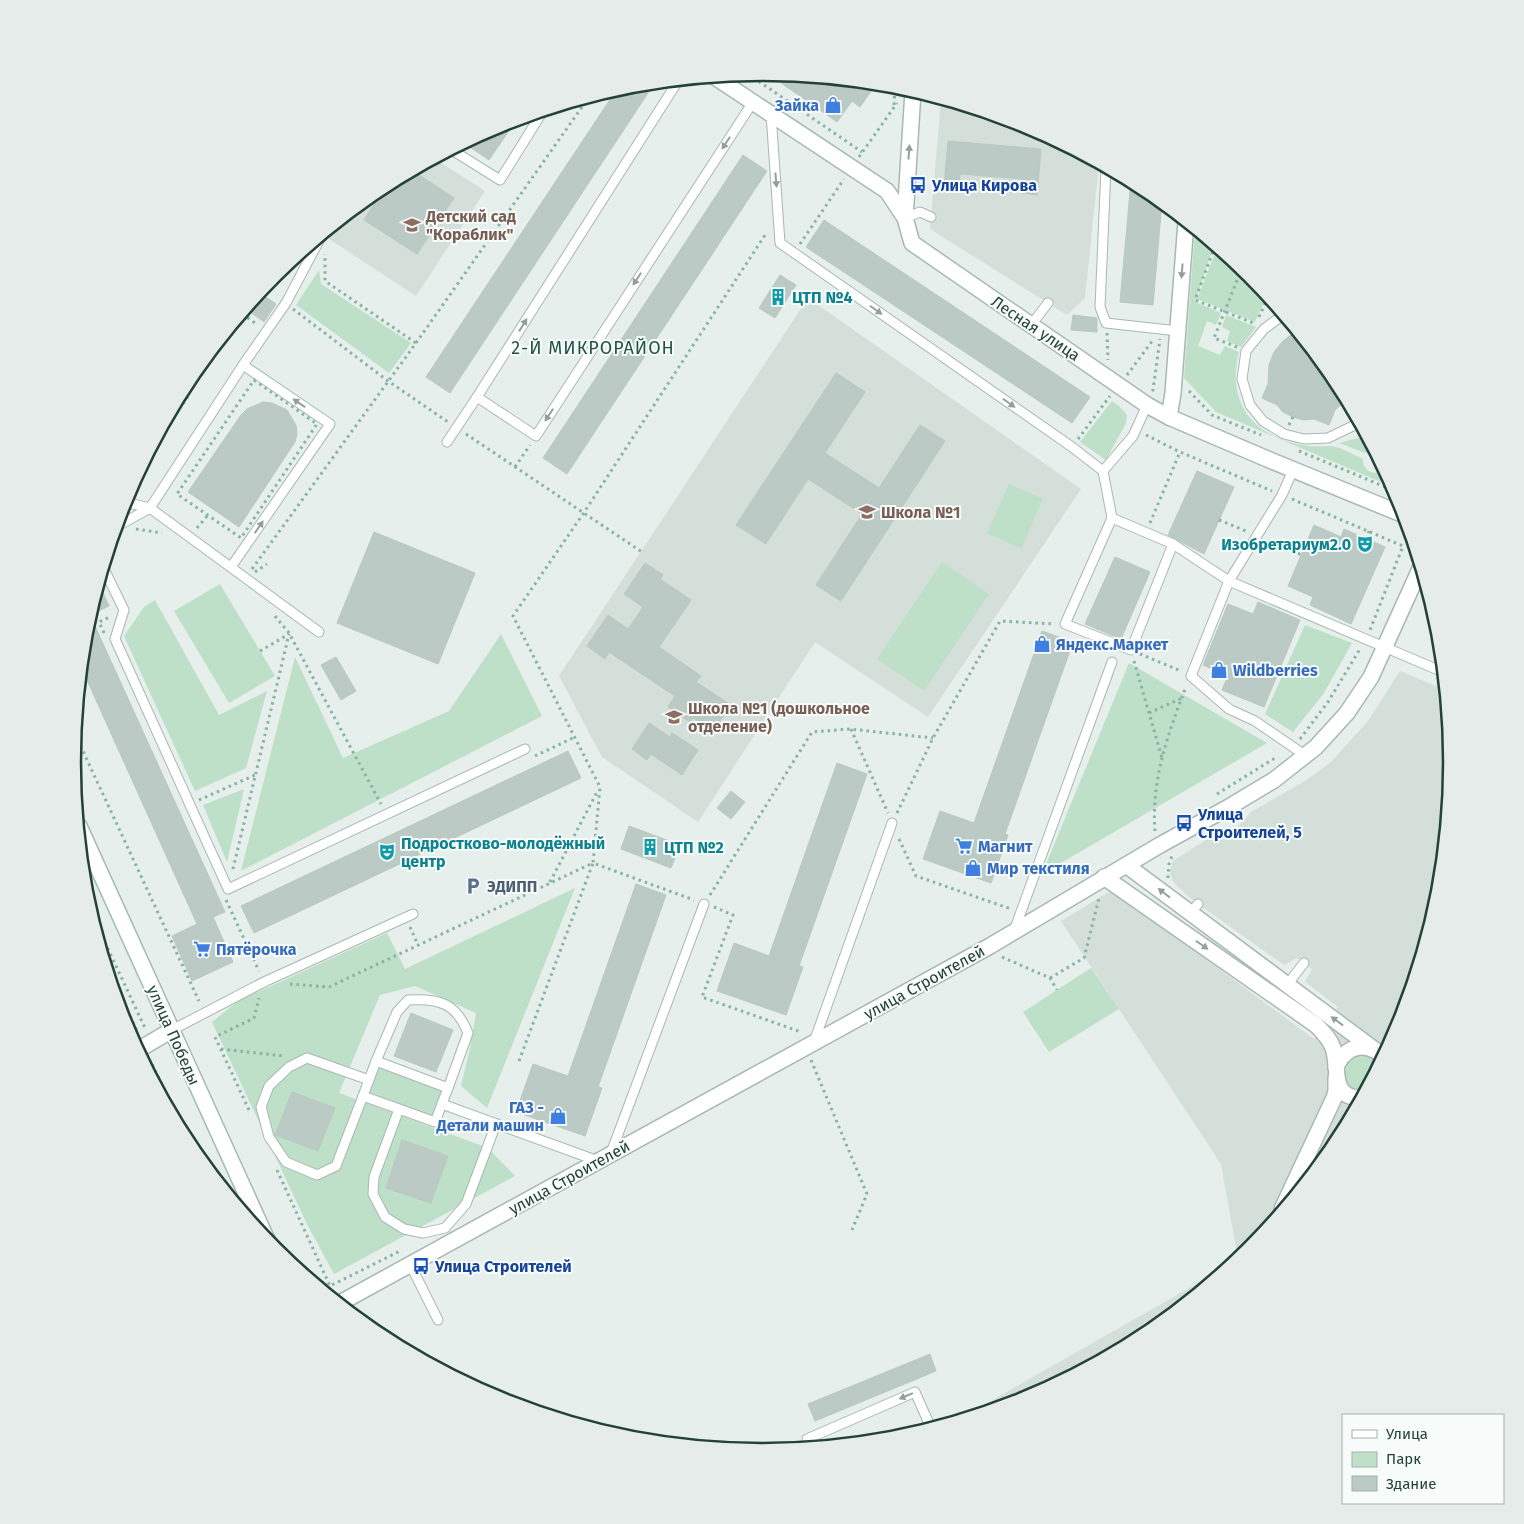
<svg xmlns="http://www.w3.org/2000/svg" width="1524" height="1524" font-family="'Fira Sans',sans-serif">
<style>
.built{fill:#d4dfda}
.green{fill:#bfe0c8}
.building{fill:#bbcac4;stroke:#b8c9c2}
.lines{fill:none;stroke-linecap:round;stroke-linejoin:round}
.lane-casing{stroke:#a8b8b2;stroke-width:11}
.street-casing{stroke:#a8b8b2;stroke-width:18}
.secondary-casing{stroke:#a4bbb3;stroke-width:18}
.path{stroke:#86b3a5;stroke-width:3;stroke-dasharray:2.5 4;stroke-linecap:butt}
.lane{stroke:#fff;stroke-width:9}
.street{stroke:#fff;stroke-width:15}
.secondary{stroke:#fff;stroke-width:15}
.oneway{fill:#92a09c}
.labels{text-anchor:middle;stroke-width:4;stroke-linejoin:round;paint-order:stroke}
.shop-label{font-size:16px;font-weight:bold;fill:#366cbe;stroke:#f7fbf9;text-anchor:start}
.transit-label{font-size:16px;font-weight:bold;fill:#164399;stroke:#f7fbf9;text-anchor:start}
.education-label{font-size:16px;font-weight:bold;fill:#785e54;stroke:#f7fbf9;text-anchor:start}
.culture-label{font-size:16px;font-weight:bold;fill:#0d838f;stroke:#f7fbf9;text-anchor:start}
.street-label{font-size:16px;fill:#24423a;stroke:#f7fbf9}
.service-label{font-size:16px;font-weight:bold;fill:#4e5e75;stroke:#f7fbf9;text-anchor:start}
.neighbourhood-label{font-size:18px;letter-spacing:1px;fill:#1f5548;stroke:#f7fbf9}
.rim{fill:none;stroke:#24423a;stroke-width:2.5}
</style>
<rect width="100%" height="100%" fill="#e6efeb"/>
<g class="built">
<polygon points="941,99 1026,125 1099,164 1085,298 1067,315 930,229"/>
<polygon points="435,159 485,191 416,296 329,239 342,219 379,189"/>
<polygon points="808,298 1081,489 928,717 815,642 698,822 602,757 559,676"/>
<polygon points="1400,671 1438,687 1443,674 1451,762 1438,897 1399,1026 1335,1145 1249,1250 1238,1259 1221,1164 1061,921 1112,890 1314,1039 1338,1007 1305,982 1312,969 1297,958 1284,965 1191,899 1173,882 1170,871 1173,861 1224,828 1232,833 1251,812 1305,781 1330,763 1368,721"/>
<polygon points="1235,1262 1145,1335 1026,1399 975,1414 973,1411"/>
</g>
<g class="green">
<path d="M1195,229L1214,245L1195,302L1221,313L1216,325L1207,321L1198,346L1220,355L1225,346L1239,352C1225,405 1256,439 1308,446C1316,447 1323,446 1331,446C1341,447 1354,455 1363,459C1363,472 1374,476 1384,470L1393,487L1216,412L1184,378Z"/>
<polygon points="1217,248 1250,275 1267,295 1255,322 1197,299"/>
<polygon points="319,270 321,284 411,343 389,373 296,305"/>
<polygon points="1226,315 1256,327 1241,347 1227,341 1230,331 1222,327"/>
<polygon points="1112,401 1119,406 1127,415 1126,423 1106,460 1080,442"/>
<polygon points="1366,436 1372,448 1365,453 1339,443"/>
<polygon points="1009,484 1043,499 1021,549 987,533"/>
<polygon points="942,562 989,594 924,691 877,659"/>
<polygon points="220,584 275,676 229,703 174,611"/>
<polygon points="155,600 219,715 267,691 246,768 195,791 124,636 144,607"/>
<polygon points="1305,625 1352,643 1324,693 1293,732 1265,714"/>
<polygon points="501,634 542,716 241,871 295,657 343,758 449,711"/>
<polygon points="1129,663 1267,743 1042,874"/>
<polygon points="244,789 227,862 203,805"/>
<polygon points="575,888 487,1108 461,1086 470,1048 476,1013 415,986 380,995 339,1093 488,1148 515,1176 334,1274 307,1224 212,1022 238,1001 387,933 405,969"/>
<polygon points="1091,968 1119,1009 1049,1052 1023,1012"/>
<path d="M1359,1054C1368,1054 1373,1057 1378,1064L1364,1091C1348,1090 1345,1082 1343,1068L1352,1056Z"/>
<polygon points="379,1066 442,1091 433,1117 369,1092"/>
</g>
<g class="building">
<polygon points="767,73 829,79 876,84 860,107 852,101 837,122"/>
<polygon points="641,84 650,90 450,393 426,377 617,89"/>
<polygon points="517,119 489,160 464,143 498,125"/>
<polygon points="948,141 1041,149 1037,195 1022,193 1023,179 960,174 959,188 944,187"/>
<polygon points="743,155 767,171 567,474 543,458"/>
<polygon points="413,171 454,198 417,254 364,220 387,184"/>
<polygon points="1131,181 1145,189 1162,202 1153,305 1120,302"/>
<polygon points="824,220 1090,397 1072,423 806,247"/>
<polygon points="780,275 796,285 775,318 759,308"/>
<polygon points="260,293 276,304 264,322 246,309"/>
<polygon points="1073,315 1097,318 1097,332 1071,330"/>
<polygon points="1296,331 1335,379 1346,398 1342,404 1335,410 1329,425 1314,419 1303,420 1293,417 1283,412 1277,405 1262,398 1268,384 1269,365 1274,352 1283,341"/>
<polygon points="836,373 865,392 825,453 879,488 920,425 945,441 841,601 816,585 862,514 808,479 766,544 736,525"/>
<polygon points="263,402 272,403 287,410 296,425 297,434 295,442 239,527 188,492 241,415 247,409"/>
<polygon points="1197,471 1234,487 1204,554 1168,535"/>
<polygon points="1314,525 1341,537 1344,529 1385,547 1351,624 1310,605 1313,597 1288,586"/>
<polygon points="374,532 475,573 438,664 337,623"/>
<polygon points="1115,557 1150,572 1121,639 1085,624"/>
<polygon points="645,563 663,575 660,579 691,600 659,647 701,676 696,682 731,705 713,731 693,718 690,722 668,707 675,696 609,652 605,659 587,646 608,615 628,629 643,607 624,594"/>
<polygon points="99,584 109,606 90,615 225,912 213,917 233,962 192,981 172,936 197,924 82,669 86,627"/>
<polygon points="1258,602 1300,620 1264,707 1222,690 1228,676 1203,665 1228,604 1253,614"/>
<polygon points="1042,631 1073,642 1005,834 1008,835 991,883 923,859 940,811 974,823"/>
<polygon points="336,657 356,691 341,700 321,665"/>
<polygon points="649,723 670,737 672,733 698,750 682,775 651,754 647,760 632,749"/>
<polygon points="568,751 581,778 254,933 241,906"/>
<polygon points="837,763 867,774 799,966 803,967 786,1015 717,991 734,943 769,956"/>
<polygon points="731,791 745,802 731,819 717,808"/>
<polygon points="629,826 680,845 671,868 621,849"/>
<polygon points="636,884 666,895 598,1087 602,1088 585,1136 516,1112 533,1064 568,1076"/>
<polygon points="411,1013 453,1030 436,1072 394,1056"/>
<polygon points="292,1092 335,1108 318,1151 275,1135"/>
<polygon points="402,1140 448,1156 431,1203 386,1188"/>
<polygon points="930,1354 936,1371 815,1421 808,1404"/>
</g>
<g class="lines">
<g class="lane-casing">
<g id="lane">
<polyline points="678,81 477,397 536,436 753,102"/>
<polyline points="771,114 780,243 1072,447 1103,471"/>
<polyline points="452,150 500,180 543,111"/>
<polyline points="1106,168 1100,307 1106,323 1178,331"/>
<polyline points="905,218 920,212 931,217"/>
<polyline points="1283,315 1264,329 1246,351 1242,379 1250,405 1263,421 1284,434 1304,439 1328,438 1359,423"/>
<polyline points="1031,325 1048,303"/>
<polyline points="1147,405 1133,436 1103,471 1112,518 1065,624 1131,650 1173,544"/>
<polyline points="447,442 477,397"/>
<polyline points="1293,470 1282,495 1229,581 1443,672"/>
<polyline points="124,502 150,508 319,632"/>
<polyline points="1112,518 1173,544 1229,581 1191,676 1229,709 1255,721 1306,756"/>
<polyline points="118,526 122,508"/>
<polyline points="116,527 150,508 243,365 286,303 322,235"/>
<polyline points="231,567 330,424 243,365"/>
<polyline points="104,569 124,610 115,639 228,889 525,749"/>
<polyline points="1190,913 1198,904"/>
<polyline points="1014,931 1112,662"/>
<polyline points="1287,985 1304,963"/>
<polyline points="172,1030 264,982 413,914"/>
<polyline points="814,1042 892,823"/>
<polygon points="376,1061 448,1088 435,1122 363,1096"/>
<path d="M376,1061L397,1012L408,1000C439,998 456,1003 468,1033L448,1088"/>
<polyline points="363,1096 336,1166 317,1175 286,1162 269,1137 261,1107 269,1086 289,1067 307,1058 369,1080"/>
<polyline points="442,1104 598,1161"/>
<polyline points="399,1109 374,1177 373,1194 385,1217 404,1229 423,1233 445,1228 466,1204 496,1124"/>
<polyline points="611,1153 704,904"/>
<polyline points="410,1264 438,1320"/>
<polyline points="811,1447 807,1439 915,1392 931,1428"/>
</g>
</g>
<g class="street-casing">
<g id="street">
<polyline points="715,77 887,191 905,218 912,243 1147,405 1169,417 1272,461 1404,515"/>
<polyline points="905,218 913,91"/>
<polyline points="1169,417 1173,393 1186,222"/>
<polyline points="1126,865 1383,1056"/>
<path d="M1104,877L1316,1025C1323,1032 1330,1039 1333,1048C1340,1067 1329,1097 1360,1098"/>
<polyline points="138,1050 172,1030"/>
<path d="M1336,1067C1343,1051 1357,1042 1374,1050"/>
<polyline points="1282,1209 1334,1098 1336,1091 1336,1078"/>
<polyline points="340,1303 990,946 1160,845 1229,807 1274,780 1316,747 1347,713 1371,677 1420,569"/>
</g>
</g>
<g class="secondary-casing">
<polyline id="secondary" points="79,826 269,1244"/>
</g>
<g class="path">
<polyline points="748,74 862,152"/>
<polyline points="894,105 895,86"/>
<polyline points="859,157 897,103"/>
<polyline points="800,244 844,179"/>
<polyline points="1215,246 1195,300 1256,324"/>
<polyline points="293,309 388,381 448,422"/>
<polyline points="242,314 258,325"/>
<polyline points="1259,317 1268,297"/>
<polyline points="1107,333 1108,360"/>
<polyline points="416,343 589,97"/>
<polyline points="1237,347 1214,338 1242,268"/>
<polyline points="1127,375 1153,340"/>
<polygon points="254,380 317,424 241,538 177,494"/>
<polyline points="1152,391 1153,390 1160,339"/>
<polyline points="1189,391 1212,415 1261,435"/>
<polyline points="172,411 186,401 193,380 194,373"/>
<polyline points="1289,425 1293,417"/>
<polyline points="466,434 642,552"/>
<polyline points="1146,435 1180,452 1272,491"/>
<polyline points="1078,439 1110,396"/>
<polyline points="1299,451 1395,491"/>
<polyline points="515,467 530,445"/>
<polyline points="1292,499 1403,546 1370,630"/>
<polyline points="1219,520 1246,531"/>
<polyline points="1150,523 1180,452"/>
<polyline points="197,528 208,515"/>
<polyline points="136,529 162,533"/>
<polyline points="1366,539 1369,531"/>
<polyline points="1268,541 1302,555"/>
<polyline points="252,569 416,343 325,281 325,254"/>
<polyline points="255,572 267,564"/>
<polyline points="275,616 289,633 381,804"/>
<polyline points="104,633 99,622 110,617"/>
<polyline points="260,651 289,634"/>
<polyline points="1140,654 1181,671"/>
<polyline points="1134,661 1162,758"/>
<polyline points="1149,713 1182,698"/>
<polyline points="851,729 888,813"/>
<polyline points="75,734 199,1001"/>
<polyline points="1300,739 1328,702 1360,649"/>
<polyline points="535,756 575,737"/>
<polyline points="1217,794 1275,758"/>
<polyline points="199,800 255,775"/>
<polyline points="897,813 933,738 1000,621 1055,624"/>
<path d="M1155,831C1151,781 1168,733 1186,687"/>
<polyline points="899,839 916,876 1011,909"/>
<polyline points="233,869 289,634"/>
<polyline points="1168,878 1169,864 1172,856"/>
<polyline points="550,882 598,790"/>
<polyline points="86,895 92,901 95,921 145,1028"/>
<polyline points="710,895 812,732 850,729 933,738"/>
<polyline points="226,900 259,971"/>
<polyline points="714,907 733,915 702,997 801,1032"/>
<polyline points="410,927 418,945"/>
<polyline points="1002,957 1050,978 1057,990"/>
<polyline points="108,969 137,1031 135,1033"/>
<polyline points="1050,978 1084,958 1099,898"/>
<polyline points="290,984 329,987 593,863 600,787 513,616 583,514 767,232"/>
<polyline points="221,1049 284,1056"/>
<polyline points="811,1060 867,1194 852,1230"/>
<polyline points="519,1061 593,863 694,900"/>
<polyline points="147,1067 152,1064 193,1150"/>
<polyline points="249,1110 215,1037 254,1018 259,998"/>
<polyline points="1337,1128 1347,1123"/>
<polyline points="277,1170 330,1286 400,1251"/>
</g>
<use href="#lane" class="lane"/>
<use href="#street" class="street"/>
<use href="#secondary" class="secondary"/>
</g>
<defs><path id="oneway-solid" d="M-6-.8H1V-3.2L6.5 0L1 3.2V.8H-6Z" transform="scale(1.25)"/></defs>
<g class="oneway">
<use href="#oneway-solid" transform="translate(726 143) rotate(123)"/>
<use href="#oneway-solid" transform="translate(909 152) rotate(-86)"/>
<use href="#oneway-solid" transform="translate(776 180) rotate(85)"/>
<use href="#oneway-solid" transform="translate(1182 271) rotate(94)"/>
<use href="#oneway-solid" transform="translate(637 279) rotate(123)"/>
<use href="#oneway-solid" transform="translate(876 310) rotate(35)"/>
<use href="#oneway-solid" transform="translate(523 325) rotate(-58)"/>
<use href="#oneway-solid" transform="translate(299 403) rotate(-146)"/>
<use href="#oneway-solid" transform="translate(1009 403) rotate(35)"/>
<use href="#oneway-solid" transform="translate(549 415) rotate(123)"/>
<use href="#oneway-solid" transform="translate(259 527) rotate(-55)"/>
<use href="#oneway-solid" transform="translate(1164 893) rotate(-143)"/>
<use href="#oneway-solid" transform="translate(1202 945) rotate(35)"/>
<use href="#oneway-solid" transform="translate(1337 1021) rotate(-144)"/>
<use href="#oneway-solid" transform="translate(906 1396) rotate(157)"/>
</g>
<defs>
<g id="shop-bare" transform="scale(1.35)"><path d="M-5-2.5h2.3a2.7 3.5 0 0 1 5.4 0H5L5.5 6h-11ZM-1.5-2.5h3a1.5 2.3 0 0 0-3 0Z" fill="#3f7fe0" stroke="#f7fbf9" stroke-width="2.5" paint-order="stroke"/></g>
<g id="bus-bare" transform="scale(1.35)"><path d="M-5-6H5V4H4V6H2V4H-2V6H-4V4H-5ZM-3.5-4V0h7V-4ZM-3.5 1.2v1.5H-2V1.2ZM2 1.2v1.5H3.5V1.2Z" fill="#1a4fb4" stroke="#f7fbf9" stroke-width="2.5" paint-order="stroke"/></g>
<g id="school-bare" transform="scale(1.35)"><path d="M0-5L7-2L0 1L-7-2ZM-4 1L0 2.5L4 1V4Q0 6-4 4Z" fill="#8d6e63" stroke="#f7fbf9" stroke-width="2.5" paint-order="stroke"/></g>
<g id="building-bare" transform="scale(1.35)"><path d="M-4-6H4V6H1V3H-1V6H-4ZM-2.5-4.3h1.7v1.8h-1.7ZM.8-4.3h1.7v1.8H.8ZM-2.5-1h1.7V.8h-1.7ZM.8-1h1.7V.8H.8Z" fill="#0f9aa8" stroke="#f7fbf9" stroke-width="2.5" paint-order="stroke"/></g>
<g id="theatre-bare" transform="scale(1.35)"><path d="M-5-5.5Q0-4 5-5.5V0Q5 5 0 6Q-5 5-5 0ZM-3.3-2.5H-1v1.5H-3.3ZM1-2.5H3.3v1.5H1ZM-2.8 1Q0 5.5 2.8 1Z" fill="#0f9aa8" stroke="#f7fbf9" stroke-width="2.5" paint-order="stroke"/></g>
<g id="supermarket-bare" transform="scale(1.35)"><path d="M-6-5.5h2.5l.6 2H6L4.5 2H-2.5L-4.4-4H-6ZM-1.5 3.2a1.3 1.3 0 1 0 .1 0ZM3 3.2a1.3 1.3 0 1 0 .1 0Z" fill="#3f7fe0" stroke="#f7fbf9" stroke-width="2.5" paint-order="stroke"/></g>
<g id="parking-bare" transform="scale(1.35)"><path d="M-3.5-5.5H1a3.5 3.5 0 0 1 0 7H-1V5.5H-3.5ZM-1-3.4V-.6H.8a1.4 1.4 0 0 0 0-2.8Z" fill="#5c6f8a" stroke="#f7fbf9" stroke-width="2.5" paint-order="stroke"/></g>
</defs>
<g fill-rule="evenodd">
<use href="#shop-bare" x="833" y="105"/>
<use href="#bus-bare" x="918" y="185"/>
<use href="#school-bare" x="412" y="225"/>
<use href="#building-bare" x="778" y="297"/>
<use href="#school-bare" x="867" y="512"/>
<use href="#theatre-bare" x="1365" y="544"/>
<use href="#shop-bare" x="1042" y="644"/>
<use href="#shop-bare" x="1219" y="670"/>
<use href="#school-bare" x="674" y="717"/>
<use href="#bus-bare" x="1184" y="823"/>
<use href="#supermarket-bare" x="964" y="846"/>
<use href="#building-bare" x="650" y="847"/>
<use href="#theatre-bare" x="387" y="852"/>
<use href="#shop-bare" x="973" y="868"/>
<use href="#parking-bare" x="473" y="886"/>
<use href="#supermarket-bare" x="202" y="949"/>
<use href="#shop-bare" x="558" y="1116"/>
<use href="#bus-bare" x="421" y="1266"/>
</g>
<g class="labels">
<g class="shop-label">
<text x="819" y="111" text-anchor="end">Зайка</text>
<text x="1056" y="650">Яндекс.Маркет</text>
<text x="1233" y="676">Wildberries</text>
<text x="978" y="852">Магнит</text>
<text x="987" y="874">Мир текстиля</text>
<text x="216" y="955">Пятёрочка</text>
<text x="544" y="1113" text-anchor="end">ГАЗ -<tspan x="544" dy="18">Детали машин</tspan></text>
</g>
<g class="transit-label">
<text x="932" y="191">Улица Кирова</text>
<text x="1198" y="820">Улица<tspan x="1198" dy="18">Строителей, 5</tspan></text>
<text x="435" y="1272">Улица Строителей</text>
</g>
<g class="education-label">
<text x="426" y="222">Детский сад<tspan x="426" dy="18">"Кораблик"</tspan></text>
<text x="881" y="518">Школа №1</text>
<text x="688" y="714">Школа №1 (дошкольное<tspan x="688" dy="18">отделение)</tspan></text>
</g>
<g class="culture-label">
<text x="792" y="303">ЦТП №4</text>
<text x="1351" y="550" text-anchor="end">Изобретариум2.0</text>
<text x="401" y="849">Подростково-молодёжный<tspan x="401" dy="18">центр</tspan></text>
<text x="664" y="853">ЦТП №2</text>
</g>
<g class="street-label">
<text transform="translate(1036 328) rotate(34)" y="6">Лесная улица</text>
<text transform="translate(924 982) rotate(-29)" y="6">улица Строителей</text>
<text transform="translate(174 1035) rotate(66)" y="6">улица Победы</text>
<text transform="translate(569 1177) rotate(-29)" y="6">улица Строителей</text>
</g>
<g class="service-label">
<text x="487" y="892">ЭДИПП</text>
</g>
<g class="neighbourhood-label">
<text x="593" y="354">2-Й МИКРОРАЙОН</text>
</g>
</g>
<path d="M0 0H1524V1524H0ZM81 762a681 681 0 1 1 1362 0a681 681 0 1 1-1362 0Z" fill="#e6ecea" fill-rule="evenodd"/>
<path class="rim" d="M81 762a681 681 0 1 1 1362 0a681 681 0 1 1-1362 0Z"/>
<rect x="1342" y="1414" width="162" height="90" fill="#f7fbf9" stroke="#a3b1ad"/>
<rect x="1352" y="1430" width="25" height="8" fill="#ffffff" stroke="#a3b1ad"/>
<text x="1386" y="1439" font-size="15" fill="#24423a">Улица</text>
<rect x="1352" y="1452" width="25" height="15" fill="#bfe0c8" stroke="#a3b1ad"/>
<text x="1386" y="1464" font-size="15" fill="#24423a">Парк</text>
<rect x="1352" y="1476" width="25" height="15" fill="#bbcac4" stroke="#a3b1ad"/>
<text x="1386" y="1489" font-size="15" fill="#24423a">Здание</text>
</svg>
